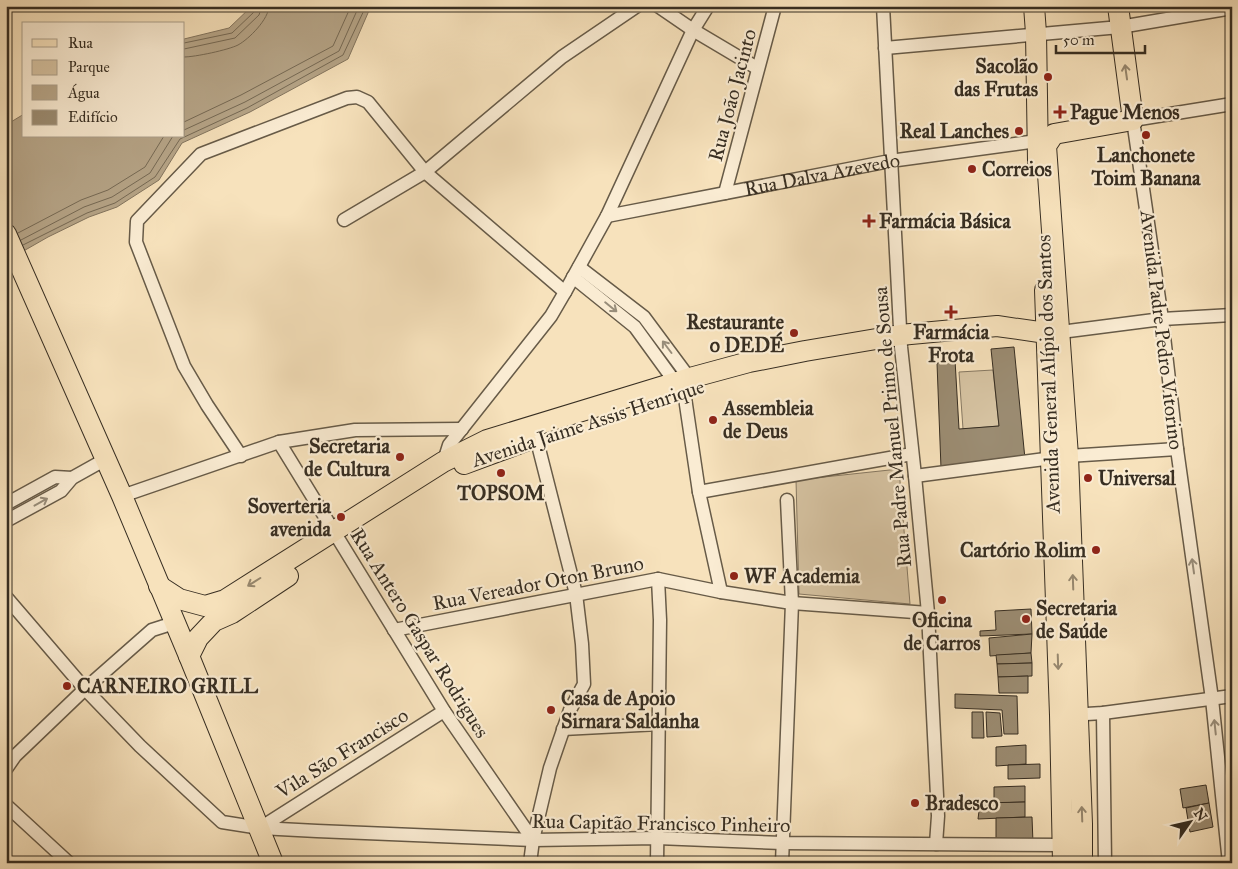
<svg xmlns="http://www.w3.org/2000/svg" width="1238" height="869" font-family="'IM FELL Great Primer',serif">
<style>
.green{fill:#d6c3a2;stroke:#867862}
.water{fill:#b6a588;stroke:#83755f}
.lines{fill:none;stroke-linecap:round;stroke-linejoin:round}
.shore{stroke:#766a55;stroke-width:1}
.building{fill:#9b8c72;stroke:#372e22}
.minor-casing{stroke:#675b48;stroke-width:15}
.primary-casing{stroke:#372e22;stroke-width:22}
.minor{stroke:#faecd3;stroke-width:12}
.primary{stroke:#f7e2bc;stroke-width:20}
.oneway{stroke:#97886f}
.oneway2{stroke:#988d7a}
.poi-dot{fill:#8f2418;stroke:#faecd3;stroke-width:2}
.labels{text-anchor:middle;stroke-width:4.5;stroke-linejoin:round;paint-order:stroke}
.poi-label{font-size:20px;font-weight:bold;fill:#372e22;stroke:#faecd3;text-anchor:start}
.street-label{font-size:20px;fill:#372e22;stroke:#faecd3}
</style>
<rect width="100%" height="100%" fill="#f7e2bc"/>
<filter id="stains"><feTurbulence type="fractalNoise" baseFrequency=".004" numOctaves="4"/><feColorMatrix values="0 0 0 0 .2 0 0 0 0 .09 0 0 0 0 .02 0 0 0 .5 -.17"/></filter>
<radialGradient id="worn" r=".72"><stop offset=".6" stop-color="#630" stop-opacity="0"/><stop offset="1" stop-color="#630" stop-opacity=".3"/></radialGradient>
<g class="green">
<polygon points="993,370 999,426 963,429 959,372"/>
<polygon points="899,469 910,604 799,594 796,480"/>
</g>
<polygon class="water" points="252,6 371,6 348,59 250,112 182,143 159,180 117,207 89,217 48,237 6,261 6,125 24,114 24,136 184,136 184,39 229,28"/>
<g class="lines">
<g class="shore">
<polyline points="184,43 232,33 254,12 255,6"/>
<polyline points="184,49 235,38 259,15 262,6"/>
<path d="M184,57C195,57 228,50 238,45C249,39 269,19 269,6"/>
<polyline points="184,122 241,95 333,46 351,6"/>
<polyline points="184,130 245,102 339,51 359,6"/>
<polyline points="18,233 81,200 108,190 145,167 164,136"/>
<polyline points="21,240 84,207 112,197 150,173 173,136"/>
<polyline points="23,245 87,213 115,203 155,177 180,139 247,108 343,55 366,6"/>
</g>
</g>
<g class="building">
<polygon points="1014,347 1025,459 941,468 937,363 955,360 959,429 999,426 991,349"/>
<polygon points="1031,609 1032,634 980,636 980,631 996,630 995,611"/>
<polygon points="1032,634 1031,653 990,656 989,638"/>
<polygon points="1031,653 1032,663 997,664 996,655"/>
<polygon points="1032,663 1032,676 998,677 997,664"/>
<polygon points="1028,676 1028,693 999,693 998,677"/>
<polygon points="955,694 1017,696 1018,734 1004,734 1002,710 955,708"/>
<polygon points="972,712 983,712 984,738 972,738"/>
<polygon points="986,712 1000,713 1002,736 987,737"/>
<polygon points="1026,745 1026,764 996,766 996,747"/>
<polygon points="1040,764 1040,778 1008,779 1008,765"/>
<polygon points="1206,785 1209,803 1183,808 1180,789"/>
<polygon points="1025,786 1025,802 994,803 994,787"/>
<polygon points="1025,802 1025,817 978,819 980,803"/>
<polygon points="1209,803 1213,827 1190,832 1186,808"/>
<polygon points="1032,817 1033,843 996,842 996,818"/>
</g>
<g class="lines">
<g class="minor-casing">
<g id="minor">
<polyline points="658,6 693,30 757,68"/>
<polyline points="883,6 901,347 915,476 928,613 938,816 936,844"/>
<polyline points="885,48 1120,27 1232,8"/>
<polyline points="725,193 775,6"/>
<path id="s1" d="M607,216L890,161L1037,141"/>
<polyline points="344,220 425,172 562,57 637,6"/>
<polyline points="579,267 644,317 693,383"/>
<polyline points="573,277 635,327 675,382 684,391 699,492 721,592"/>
<polyline points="1053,333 1162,319 1232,315"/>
<polyline points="279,442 444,711 533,840"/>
<polyline points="241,456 207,405 184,366 136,242 137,221 201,154 347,98 357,97 368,102 425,172 565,292"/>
<polyline points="443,464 449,445 551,316 565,292 607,216 693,30 708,6"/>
<polyline points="915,476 1068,456 1177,449"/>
<polyline points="699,492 912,454"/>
<polyline points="122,496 279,442 355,430 462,429"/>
<polyline points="6,504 55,477 72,478"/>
<polyline points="6,521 61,491 72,478 106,459"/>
<polyline points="6,597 85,689 140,746 222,822 260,828 317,831 533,840 657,838 782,843 1063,845"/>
<polyline points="394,630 658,579 721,592 792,603 928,613"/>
<polyline points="1103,713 1105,863"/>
<polyline points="1070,715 1103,713 1232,696"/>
<polyline points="563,729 659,724"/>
<polyline points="6,769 15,756 85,689 152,630 174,623"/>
<polyline points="6,805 69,863"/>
<polyline points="260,828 444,711"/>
<polyline points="530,863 533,840 550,768 570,710 584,684 582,644 576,594 536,437"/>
<polyline points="657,863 660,620 658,579"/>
<polyline points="782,863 792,603 787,500"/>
<polyline points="1229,863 1212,699 1177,449 1162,319 1133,120 1232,104"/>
</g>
</g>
<g class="primary-casing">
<g id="primary">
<polyline points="1034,6 1036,33 1038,161"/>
<polyline points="6,234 122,496 189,656 273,863"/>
<polyline points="1045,290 1060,715 1063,863"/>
<polyline points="464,464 526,441"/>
<polyline points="159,586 179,599 205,606 225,600 443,462 487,440 690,378 749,362 805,351 900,335 997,326 1046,333"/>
<polyline points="189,656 198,638 214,621 232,613 288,576"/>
<polyline points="1082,863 1082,824 1068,456 1046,146 1054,134 1133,120 1118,6"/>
</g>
</g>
<use href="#minor" class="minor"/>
<use href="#primary" class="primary"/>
</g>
<defs><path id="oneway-shaft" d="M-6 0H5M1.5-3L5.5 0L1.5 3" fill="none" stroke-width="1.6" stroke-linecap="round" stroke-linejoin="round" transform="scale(1.25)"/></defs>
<g class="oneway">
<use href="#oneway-shaft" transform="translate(1126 72) rotate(-98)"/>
<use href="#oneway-shaft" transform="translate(254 582) rotate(148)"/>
<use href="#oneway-shaft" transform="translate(1073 582) rotate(-92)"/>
<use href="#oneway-shaft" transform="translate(1058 662) rotate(88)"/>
<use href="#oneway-shaft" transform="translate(1082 814) rotate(-92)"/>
</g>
<g class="oneway2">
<use href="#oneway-shaft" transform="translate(611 307) rotate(39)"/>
<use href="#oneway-shaft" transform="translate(667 347) rotate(-127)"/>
<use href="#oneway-shaft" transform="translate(41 502) rotate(-29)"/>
<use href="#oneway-shaft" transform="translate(1193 566) rotate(-98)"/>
<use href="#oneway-shaft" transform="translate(1215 727) rotate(-96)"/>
</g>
<g class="poi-dot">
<circle cx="1048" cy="77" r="5"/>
<path d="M1057.5 104.5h5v5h5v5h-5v5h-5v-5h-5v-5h5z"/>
<circle cx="1019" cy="131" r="5"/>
<circle cx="1146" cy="135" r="5"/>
<circle cx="972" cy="169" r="5"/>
<path d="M866.5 213.5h5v5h5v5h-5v5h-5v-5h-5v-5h5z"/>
<path d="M948.5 304.5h5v5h5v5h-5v5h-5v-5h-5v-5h5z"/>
<circle cx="794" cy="333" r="5"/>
<circle cx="713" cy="420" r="5"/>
<circle cx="400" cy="457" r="5"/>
<circle cx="501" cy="473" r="5"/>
<circle cx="1088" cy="478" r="5"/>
<circle cx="341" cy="517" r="5"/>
<circle cx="1096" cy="550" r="5"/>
<circle cx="734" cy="576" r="5"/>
<circle cx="942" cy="600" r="5"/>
<circle cx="1026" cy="619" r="5"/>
<circle cx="67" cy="686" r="5"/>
<circle cx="551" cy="710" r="5"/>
<circle cx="915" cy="803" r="5"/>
</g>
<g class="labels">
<g class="poi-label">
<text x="1038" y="73" text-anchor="end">Sacolão<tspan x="1038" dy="23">das Frutas</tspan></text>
<text x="1070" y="119">Pague Menos</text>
<text x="1009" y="138" text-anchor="end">Real Lanches</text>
<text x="1146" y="162" text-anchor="middle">Lanchonete<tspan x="1146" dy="23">Toim Banana</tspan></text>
<text x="982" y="176">Correios</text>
<text x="879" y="228">Farmácia Básica</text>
<text x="784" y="329" text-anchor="end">Restaurante<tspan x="784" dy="23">o DEDÉ</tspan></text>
<text x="951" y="339" text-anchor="middle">Farmácia<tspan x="951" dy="23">Frota</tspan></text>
<text x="723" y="415">Assembleia<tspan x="723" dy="23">de Deus</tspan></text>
<text x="390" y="453" text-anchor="end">Secretaria<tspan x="390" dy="23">de Cultura</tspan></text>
<text x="1098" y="485">Universal</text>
<text x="501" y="500" text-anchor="middle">TOPSOM</text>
<text x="331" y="513" text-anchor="end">Soverteria<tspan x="331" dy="23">avenida</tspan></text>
<text x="1086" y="557" text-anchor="end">Cartório Rolim</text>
<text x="744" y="583">WF Academia</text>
<text x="1036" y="615">Secretaria<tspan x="1036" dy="23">de Saúde</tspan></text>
<text x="942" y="627" text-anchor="middle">Oficina<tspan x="942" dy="23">de Carros</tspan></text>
<text x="77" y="693">CARNEIRO GRILL</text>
<text x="561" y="705">Casa de Apoio<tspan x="561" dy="23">Sirnara Saldanha</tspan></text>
<text x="925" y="810">Bradesco</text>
</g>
<g class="street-label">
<text transform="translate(732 95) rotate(-75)" y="7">Rua João Jacinto</text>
<text dy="7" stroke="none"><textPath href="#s1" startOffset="219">Rua Dalva Azevedo</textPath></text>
<text transform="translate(1162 330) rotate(83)" y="7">Avenida Padre Pedro Vitorino</text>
<text transform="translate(1048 374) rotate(-92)" y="7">Avenida General Alípio dos Santos</text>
<text transform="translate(588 423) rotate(-18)" y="7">Avenida Jaime Assis Henrique</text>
<text transform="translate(892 427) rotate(-95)" y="7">Rua Padre Manuel Primo de Sousa</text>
<text transform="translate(538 583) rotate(-11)" y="7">Rua Vereador Oton Bruno</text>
<text transform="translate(420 633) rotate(58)" y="7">Rua Antero Gaspar Rodrigues</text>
<text transform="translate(342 753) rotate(-32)" y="7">Vila São Francisco</text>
<text transform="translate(661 823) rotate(1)" y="7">Rua Capitão Francisco Pinheiro</text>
</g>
</g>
<rect width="1238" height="869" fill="none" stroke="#f7e2bc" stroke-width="25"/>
<rect x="8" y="8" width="1223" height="854" fill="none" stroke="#372e22" stroke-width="2.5"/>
<rect x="12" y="12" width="1213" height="844" fill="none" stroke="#372e22"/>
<rect x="22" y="22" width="162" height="115" fill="#faecd3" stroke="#aca08c"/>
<rect x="32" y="39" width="25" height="8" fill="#f7e2bc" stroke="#aca08c"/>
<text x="68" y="48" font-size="15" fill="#372e22">Rua</text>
<rect x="32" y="60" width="25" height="15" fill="#d6c3a2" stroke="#aca08c"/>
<text x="68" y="72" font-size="15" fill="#372e22">Parque</text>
<rect x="32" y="85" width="25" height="15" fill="#b6a588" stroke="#aca08c"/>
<text x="68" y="98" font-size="15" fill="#372e22">Água</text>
<rect x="32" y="110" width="25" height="15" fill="#9b8c72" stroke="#aca08c"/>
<text x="68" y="122" font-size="15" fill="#372e22">Edifício</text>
<g transform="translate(1190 822) rotate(56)" stroke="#faecd3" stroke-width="4" paint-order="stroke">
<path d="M0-4L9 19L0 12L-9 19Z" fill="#372e22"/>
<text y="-8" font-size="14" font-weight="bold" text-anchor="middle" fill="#372e22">N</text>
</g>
<path d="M1056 45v8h89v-8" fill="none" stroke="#372e22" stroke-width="2.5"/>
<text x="1063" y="45" font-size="15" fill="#372e22" stroke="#faecd3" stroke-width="4" paint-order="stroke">50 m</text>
<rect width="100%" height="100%" filter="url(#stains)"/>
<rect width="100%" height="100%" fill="url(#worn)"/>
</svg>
